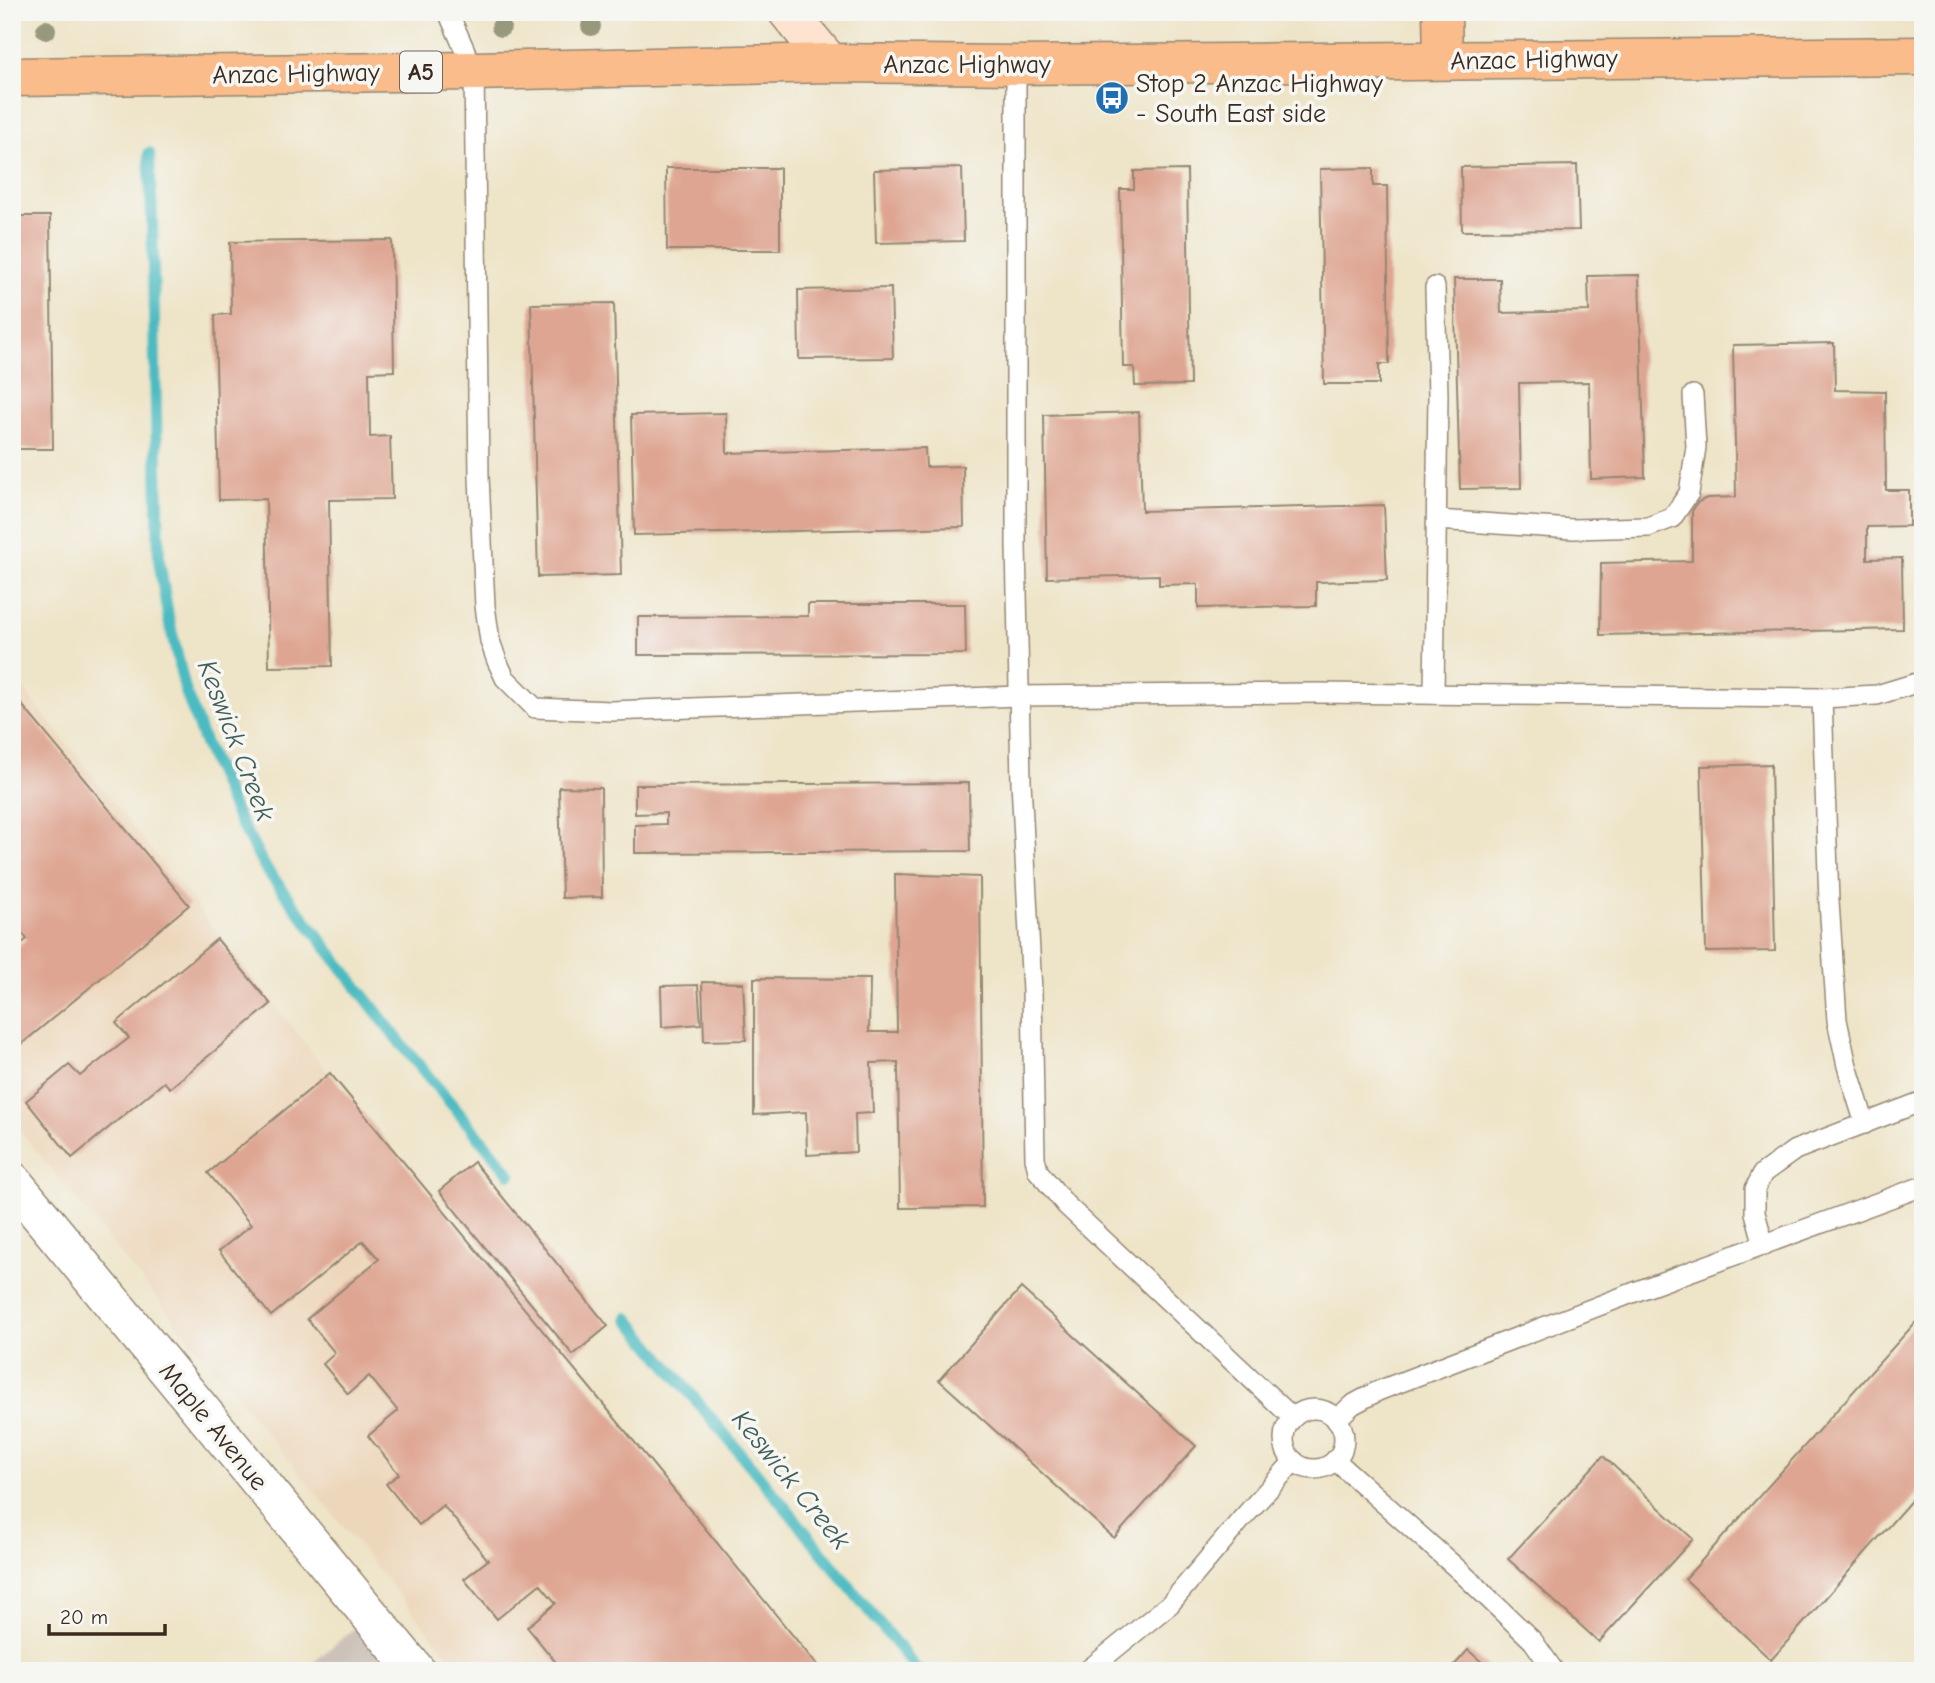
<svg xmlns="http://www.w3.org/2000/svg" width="1935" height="1683" font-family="'Comic Neue',sans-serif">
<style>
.built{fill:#edd7bb}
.industrial{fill:#ccc2b9}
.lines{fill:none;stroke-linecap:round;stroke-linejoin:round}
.stream{stroke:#4cbbc1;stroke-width:12}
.building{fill:#dea592}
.lane-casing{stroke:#948773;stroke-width:22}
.street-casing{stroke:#948773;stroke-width:41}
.secondary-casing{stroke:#948773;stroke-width:41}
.highway-casing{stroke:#948773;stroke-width:41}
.lane{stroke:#fff;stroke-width:19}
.street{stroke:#fff;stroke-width:38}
.secondary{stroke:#fde4d0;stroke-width:38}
.highway{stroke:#f9bc8a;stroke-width:38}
.tree{fill:#97987c}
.labels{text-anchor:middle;stroke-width:7;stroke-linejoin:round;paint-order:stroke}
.shield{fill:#f6f6f2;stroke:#73675e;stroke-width:2}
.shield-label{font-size:24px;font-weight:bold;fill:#3b2a1e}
.street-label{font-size:26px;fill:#3b2a1e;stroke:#f6f6f2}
.poi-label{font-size:26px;fill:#3b2a1e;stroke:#f6f6f2;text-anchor:start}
.water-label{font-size:28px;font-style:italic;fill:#415d57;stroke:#f6f6f2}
</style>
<rect width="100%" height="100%" fill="#f6f6f2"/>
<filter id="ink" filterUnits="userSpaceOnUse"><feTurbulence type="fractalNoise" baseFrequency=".0143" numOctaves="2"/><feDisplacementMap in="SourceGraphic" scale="14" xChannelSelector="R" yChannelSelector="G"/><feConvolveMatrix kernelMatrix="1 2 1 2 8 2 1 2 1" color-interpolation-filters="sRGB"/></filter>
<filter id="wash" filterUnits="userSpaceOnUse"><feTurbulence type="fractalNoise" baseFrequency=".00686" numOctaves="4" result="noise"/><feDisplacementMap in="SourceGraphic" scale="28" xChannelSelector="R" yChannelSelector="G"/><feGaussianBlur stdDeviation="1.57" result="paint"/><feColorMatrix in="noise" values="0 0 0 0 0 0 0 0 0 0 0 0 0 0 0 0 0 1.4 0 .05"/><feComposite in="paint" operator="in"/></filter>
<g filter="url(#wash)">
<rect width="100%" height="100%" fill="#eee4c8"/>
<polygon class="built" points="12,675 804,1671 461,1671 12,1121"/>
<polygon class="industrial" points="357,1626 393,1671 303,1671"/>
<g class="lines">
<g class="stream">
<polyline points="149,153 152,215 159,560 168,616 185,689 203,739 236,815 266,869 402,1045 510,1174"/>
<polyline points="628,1318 793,1517 918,1671"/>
</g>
</g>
<g id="blocks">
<g class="building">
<polygon points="1577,165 1579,230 1462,231 1461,167"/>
<polygon points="666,168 780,168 780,250 667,250"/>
<polygon points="962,168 964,241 876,243 874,170"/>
<polygon points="1373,168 1373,186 1387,186 1389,364 1379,364 1379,384 1324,384 1320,169"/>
<polygon points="1187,170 1190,385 1135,386 1134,367 1123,367 1120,189 1134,189 1134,171"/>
<polygon points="12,216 50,216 53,449 12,449"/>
<polygon points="392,240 394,371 369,372 370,437 390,436 392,499 329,500 332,666 269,667 266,499 219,500 215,315 231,314 230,242"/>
<polygon points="1639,275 1645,477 1591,479 1589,382 1519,383 1521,488 1460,489 1454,279 1500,279 1501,313 1589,311 1588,276"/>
<polygon points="891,288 893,358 799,359 798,290"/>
<polygon points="614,303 621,575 538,577 531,304"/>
<polygon points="1834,343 1835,390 1885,391 1886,490 1909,490 1909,526 1867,527 1867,559 1902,558 1903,629 1600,635 1601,563 1692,561 1692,511 1698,502 1707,498 1736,497 1733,345"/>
<polygon points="1139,412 1142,511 1384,505 1387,580 1316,582 1316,606 1198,608 1198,584 1159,585 1159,575 1047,578 1044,415"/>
<polygon points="726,413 727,453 925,448 926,467 963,466 964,527 634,535 631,415"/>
<polygon points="808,604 965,604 966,654 638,655 638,617 808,616"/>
<polygon points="12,693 189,905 12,1052 12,951 27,939 12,921"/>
<polygon points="1771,764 1775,951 1706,952 1701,766"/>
<polygon points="969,783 970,851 635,853 635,825 666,824 666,813 635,814 635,785"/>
<polygon points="559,787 601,788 602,897 562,898"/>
<polygon points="895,874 980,877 983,1207 900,1208 898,1062 871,1063 873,1113 855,1114 856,1152 807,1155 806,1112 754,1115 754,978 870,979 869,1032 897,1032"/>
<polygon points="217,939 271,1004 170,1088 164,1082 72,1158 26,1101 69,1065 80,1076 129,1038 116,1023"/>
<polygon points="702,982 743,983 746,1040 704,1041"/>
<polygon points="698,985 701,1024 662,1027 661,986"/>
<polygon points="330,1073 609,1411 822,1671 637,1671 635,1669 633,1671 563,1671 527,1627 556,1603 540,1584 497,1619 464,1579 488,1560 443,1505 419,1525 386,1484 399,1474 368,1436 398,1411 369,1376 348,1394 323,1364 335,1353 307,1319 379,1259 363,1241 271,1316 219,1251 251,1225 208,1173"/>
<polygon points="474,1162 608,1326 573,1355 439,1191"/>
<polygon points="1021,1288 1196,1446 1114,1538 939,1380"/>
<polygon points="1923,1314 1923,1487 1771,1660 1685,1579"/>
<polygon points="1603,1456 1693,1539 1599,1642 1508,1559"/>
<polygon points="1468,1650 1492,1671 1449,1671"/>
</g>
</g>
</g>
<g filter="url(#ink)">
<use href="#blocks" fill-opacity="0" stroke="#948773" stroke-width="2"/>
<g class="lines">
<g class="lane-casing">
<g id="lane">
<polyline points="448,12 474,71 479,477 485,606 490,641 497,661 505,678 535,708 611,711 1019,696 1315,693 1822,698 1877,695 1923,681"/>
<polyline points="1016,65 1016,545 1021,782 1032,991 1035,1158 1038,1171 1066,1205 1293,1418"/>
<polyline points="1437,520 1573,529 1648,527 1672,518 1689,493 1696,447 1693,395"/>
<polyline points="1434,694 1438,395 1435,287"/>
<polyline points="1822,698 1829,902 1837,1020 1847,1066 1865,1124"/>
<polyline points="1764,1245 1755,1213 1755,1189 1763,1173 1795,1150 1923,1101"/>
<circle cx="1314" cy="1439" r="30"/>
<polyline points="1336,1420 1352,1405 1378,1391 1640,1290 1923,1186"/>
<polyline points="1335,1460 1461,1572 1533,1641 1554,1671"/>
<polyline points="1087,1671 1170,1604 1240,1521 1294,1461"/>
</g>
</g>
<g class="street-casing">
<polyline id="street" points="12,1181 416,1671"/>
</g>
<g class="secondary-casing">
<polyline id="secondary" points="788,12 830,63"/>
</g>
<g class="highway-casing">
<g id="highway">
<polyline points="1442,12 1443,60"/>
<polyline points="12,77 474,71 830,63 1016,65 1923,56"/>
</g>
</g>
<use href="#lane" class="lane"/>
<use href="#street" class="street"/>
<use href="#secondary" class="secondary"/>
<use href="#highway" class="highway"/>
</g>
<g class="tree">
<circle cx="591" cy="26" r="10"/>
<circle cx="501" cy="27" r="10"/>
<circle cx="46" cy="30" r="10"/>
</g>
</g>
<defs>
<g id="bus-disc" transform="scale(1.75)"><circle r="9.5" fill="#1f6fb2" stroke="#f6f6f2"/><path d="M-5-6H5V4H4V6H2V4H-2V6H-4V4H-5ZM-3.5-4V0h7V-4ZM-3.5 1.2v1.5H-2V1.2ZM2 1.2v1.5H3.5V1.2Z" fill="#fff"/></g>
</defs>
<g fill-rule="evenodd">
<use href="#bus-disc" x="1112" y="98"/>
</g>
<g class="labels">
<rect class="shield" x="400" y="51.5" width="42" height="41" rx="5"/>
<g class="shield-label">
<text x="421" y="80">A5</text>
</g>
<g class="street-label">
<text transform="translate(1534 59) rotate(-1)" y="9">Anzac Highway</text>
<text x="967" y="73">Anzac Highway</text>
<text transform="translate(296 73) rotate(-1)" y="9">Anzac Highway</text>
<text transform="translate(214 1426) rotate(51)" y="9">Maple Avenue</text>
</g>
<g class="poi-label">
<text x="1136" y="92">Stop 2 Anzac Highway<tspan x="1136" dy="30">- South East side</tspan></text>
</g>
<g class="water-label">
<text transform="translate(237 740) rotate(69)" y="10">Keswick Creek</text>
<text transform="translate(792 1479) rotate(51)" y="10">Keswick Creek</text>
</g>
</g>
<rect width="1935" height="1683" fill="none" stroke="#f6f6f2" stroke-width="42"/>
<path d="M49 1624v10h116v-10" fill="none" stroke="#3b2a1e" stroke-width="3.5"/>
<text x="60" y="1624" font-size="21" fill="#3b2a1e" stroke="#f6f6f2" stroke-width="5" paint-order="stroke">20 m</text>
</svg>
